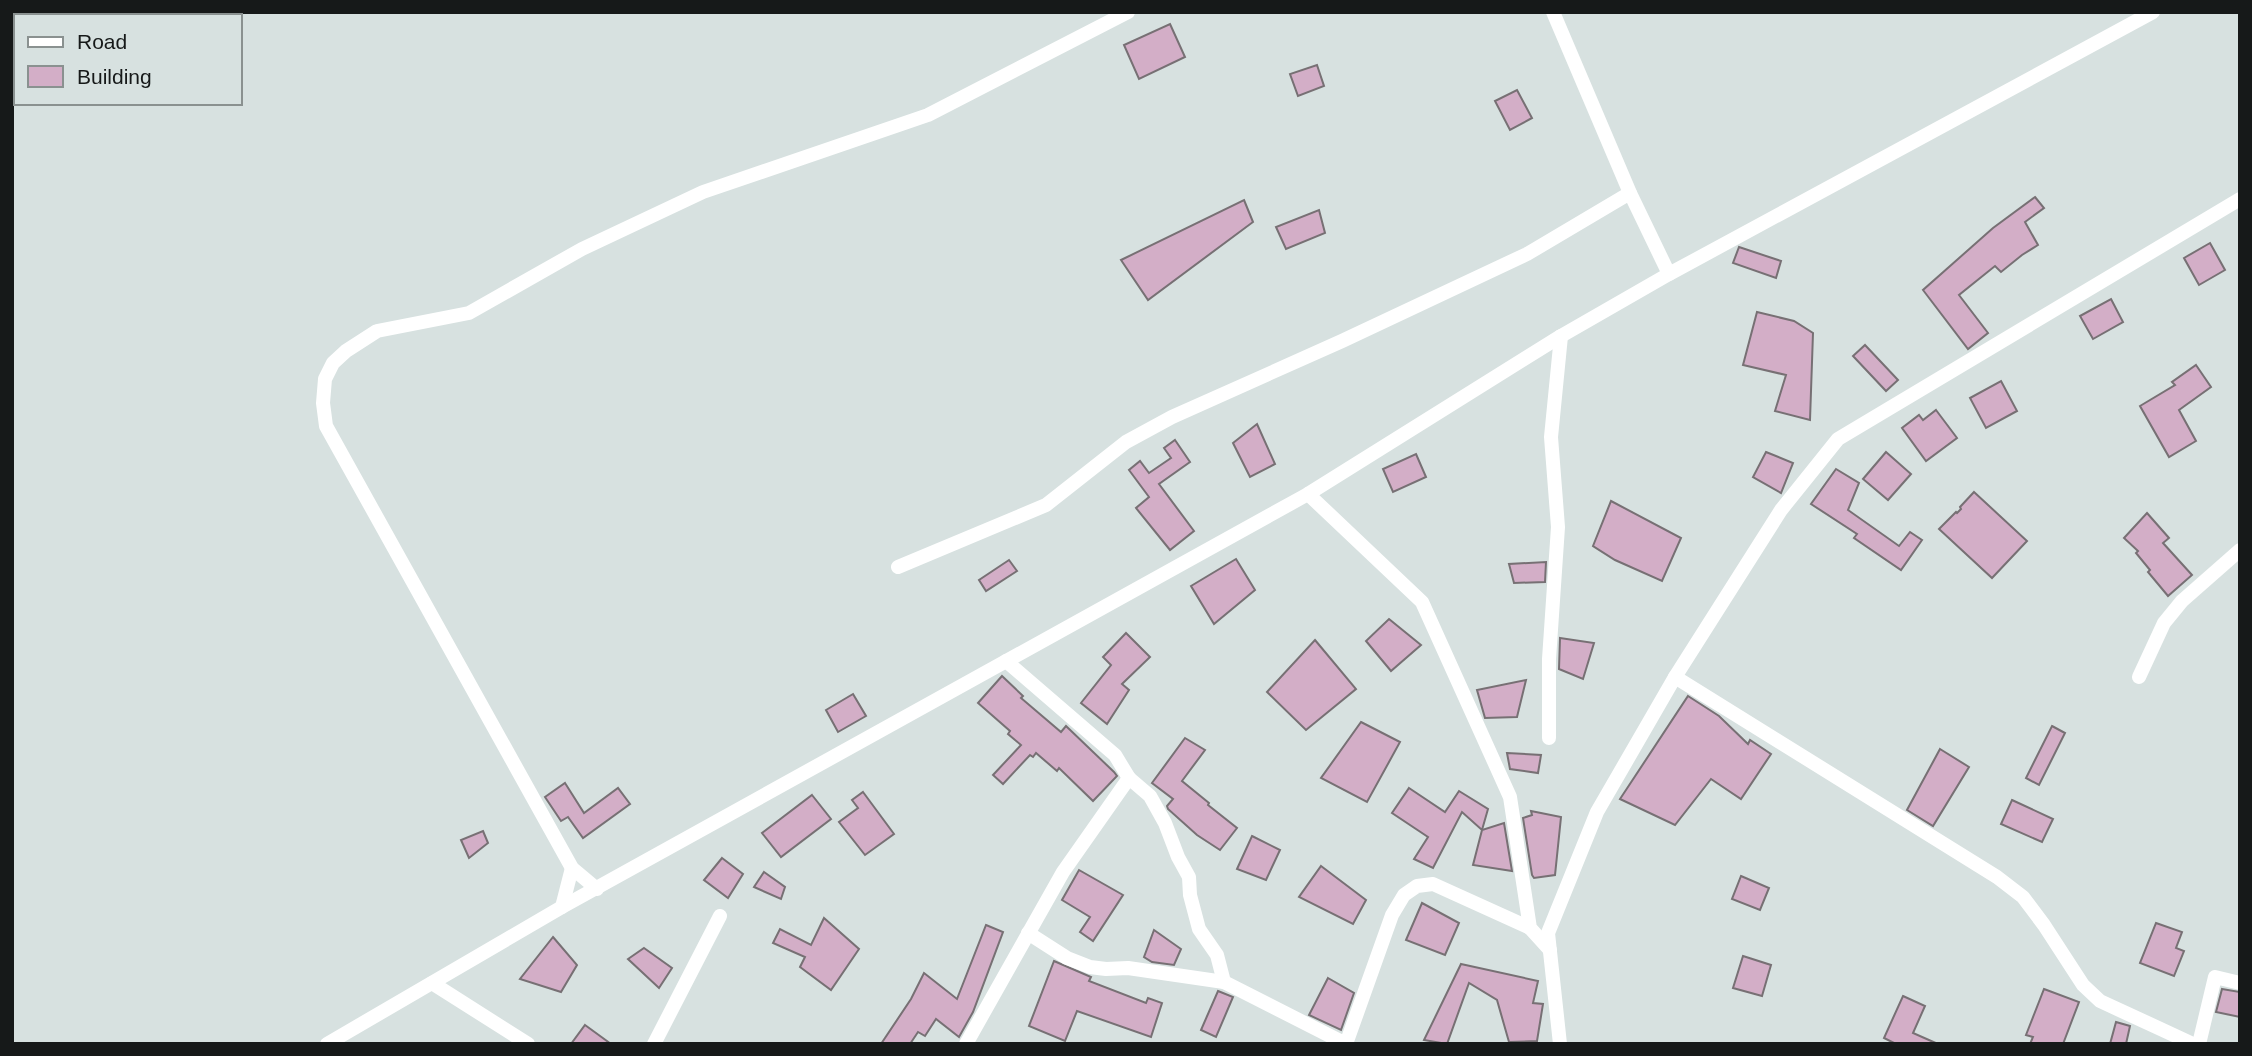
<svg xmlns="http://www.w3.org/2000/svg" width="2252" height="1056" font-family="Arial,sans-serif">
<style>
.building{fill:#d3aec7;stroke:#777074;stroke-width:2}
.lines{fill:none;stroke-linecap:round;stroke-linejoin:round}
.minor{stroke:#fff;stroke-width:14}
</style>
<rect width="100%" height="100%" fill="#d7e1e0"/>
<g class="building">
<polygon points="1170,24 1185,57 1139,79 1124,45"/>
<polygon points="1317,65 1324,86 1298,96 1290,74"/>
<polygon points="1517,90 1532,118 1510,130 1495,101"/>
<polygon points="2035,197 2044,208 2025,222 2038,245 2022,255 2001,272 1995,266 1959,295 1988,333 1968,349 1923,290 1993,228"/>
<polygon points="1244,200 1253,222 1148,300 1121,260"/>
<polygon points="1319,210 1325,233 1286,249 1276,227"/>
<polygon points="2210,243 2225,270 2199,285 2184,258"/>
<polygon points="1739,247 1781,261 1776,278 1733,263"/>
<polygon points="2111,299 2123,322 2093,339 2080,316"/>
<polygon points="1757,312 1794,321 1813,333 1810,420 1775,411 1786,375 1743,365"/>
<polygon points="1865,345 1898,380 1886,391 1853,356"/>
<polygon points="2196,365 2211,387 2179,410 2196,441 2169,457 2140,406 2175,385 2172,382"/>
<polygon points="2001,381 2017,411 1986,428 1970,398"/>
<polygon points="1936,410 1957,438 1926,461 1902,428 1919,415 1923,420"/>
<polygon points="1257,424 1275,464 1250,477 1233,443"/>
<polygon points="1175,440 1190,462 1159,484 1194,531 1170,550 1136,508 1149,497 1129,470 1140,461 1149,473 1171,458 1164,448"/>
<polygon points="1766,452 1793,463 1781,493 1753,477"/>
<polygon points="1886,452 1911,474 1888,500 1863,479"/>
<polygon points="1416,454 1426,477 1393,492 1383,469"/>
<polygon points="1836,469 1859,483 1848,510 1899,546 1910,532 1922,540 1901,570 1854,538 1857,534 1811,504"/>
<polygon points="1974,492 2027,541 1992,578 1939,529 1956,512 1957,513 1961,509 1960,507"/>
<polygon points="1611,501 1681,538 1662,581 1615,560 1593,546"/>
<polygon points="2147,513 2169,538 2163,543 2192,575 2168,596 2148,572 2150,570 2136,553 2138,551 2124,538"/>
<polygon points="1236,559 1255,590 1214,624 1191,586"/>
<polygon points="1009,560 1017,571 986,591 979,580"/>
<polygon points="1546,562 1545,582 1514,583 1509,564"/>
<polygon points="1389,619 1421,645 1391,671 1366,641"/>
<polygon points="1126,633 1150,657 1122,684 1129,690 1107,724 1081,703 1111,665 1103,657"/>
<polygon points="1560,638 1594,643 1583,679 1559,669"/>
<polygon points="1315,640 1356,689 1306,730 1267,692"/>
<polygon points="1002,676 1023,696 1021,698 1061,732 1066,726 1114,772 1117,776 1093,801 1059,768 1057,771 1036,753 1033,757 1030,755 1003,784 993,775 1021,745 1008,734 1010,731 978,703"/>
<polygon points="1526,680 1517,717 1485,718 1477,690"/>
<polygon points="853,694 866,716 838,732 826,710"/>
<polygon points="1688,696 1719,716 1748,744 1750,740 1771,754 1741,799 1711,779 1675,825 1620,799"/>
<polygon points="1361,722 1400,742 1367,802 1321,778"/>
<polygon points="2052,726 2065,733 2039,785 2026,778"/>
<polygon points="1185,738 1205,750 1182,781 1209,803 1208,805 1237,828 1220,850 1197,835 1168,809 1167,806 1173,799 1152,783"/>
<polygon points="1940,749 1969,767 1933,826 1907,810"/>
<polygon points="1507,753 1541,755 1538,773 1510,769"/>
<polygon points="565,783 584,813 618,788 630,804 583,838 568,817 561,821 545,797"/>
<polygon points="1409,788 1445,812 1459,791 1488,809 1482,830 1462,812 1433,868 1414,859 1428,837 1392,813"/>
<polygon points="863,792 894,834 865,855 839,822 858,808 852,800"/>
<polygon points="812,795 831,819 781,857 762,833"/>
<polygon points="2012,800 2053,819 2042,842 2001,824"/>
<polygon points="1531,811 1561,817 1555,875 1534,878 1532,875 1523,818 1532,815"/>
<polygon points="1504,823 1512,871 1473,865 1482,830"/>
<polygon points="483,831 488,843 469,858 461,840"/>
<polygon points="1252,836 1280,850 1266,880 1237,869"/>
<polygon points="722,858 743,874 728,898 704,880"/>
<polygon points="1321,866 1366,900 1353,924 1299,897"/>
<polygon points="1079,870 1123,895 1093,941 1080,932 1090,917 1062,900"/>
<polygon points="764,872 785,887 781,899 754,887"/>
<polygon points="1741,876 1769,888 1760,910 1732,899"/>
<polygon points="1422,903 1459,923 1445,955 1406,940"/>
<polygon points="824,918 859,949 831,990 800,967 805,957 773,943 780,929 811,945"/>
<polygon points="2156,923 2182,932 2176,948 2184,951 2174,976 2140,963"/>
<polygon points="986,925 1003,932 973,1012 959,1037 936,1019 925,1036 918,1032 910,1044 881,1044 911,999 924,973 957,999"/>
<polygon points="1154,930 1181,949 1174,965 1152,962 1144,957"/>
<polygon points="553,937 577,965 561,992 520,979"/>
<polygon points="644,948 672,968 659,988 628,959"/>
<polygon points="1743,956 1771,965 1762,996 1733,988"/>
<polygon points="1054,961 1091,977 1089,981 1146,1003 1148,998 1162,1003 1151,1037 1077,1011 1065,1041 1029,1026"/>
<polygon points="1461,964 1538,981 1533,1003 1543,1004 1537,1041 1509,1042 1497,1000 1469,983 1447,1044 1424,1040"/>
<polygon points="1328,978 1354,993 1341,1030 1309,1015"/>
<polygon points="2044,989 2079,1002 2063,1044 2030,1044 2033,1037 2026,1035"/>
<polygon points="2222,989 2240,992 2240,1017 2216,1012"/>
<polygon points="1218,991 1233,997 1216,1037 1201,1030"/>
<polygon points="1903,996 1925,1006 1913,1033 1938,1044 1896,1044 1884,1038"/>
<polygon points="2116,1022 2130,1026 2126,1044 2110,1044"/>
<polygon points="585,1025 611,1044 571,1044"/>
</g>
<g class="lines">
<g class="minor">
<polyline points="1553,12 1630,193 1669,274"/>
<polyline points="1308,494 1422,602 1510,797 1530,928 1550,950"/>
<polyline points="898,567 1046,505 1126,442 1172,417 1342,341 1527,254 1630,193"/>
<polyline points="1675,677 1997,877 2023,897 2044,925 2083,985 2100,1001 2193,1044"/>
<polyline points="2139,677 2164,623 2182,601 2240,550"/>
<polyline points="1549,738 1549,659 1558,527 1551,437 1561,336"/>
<polyline points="1129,778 1150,796 1165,823 1178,857 1189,877 1190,895 1199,929 1217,955 1224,982"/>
<polyline points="597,889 572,868 326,426 323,403 325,379 333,363 346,351 377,331 469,313 582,249 703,192 928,115 1128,12"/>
<polyline points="562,907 572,868"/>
<polyline points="1028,933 1067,958 1090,967 1106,969 1128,968 1224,982 1346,1044"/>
<polyline points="432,983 528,1044"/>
<polyline points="327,1044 562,907 1308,494 1561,336 1669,274 2153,12"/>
<polyline points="654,1044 720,916"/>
<polyline points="966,1044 1063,872 1129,778 1115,755 1006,661"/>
<polyline points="1346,1044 1392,915 1404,895 1417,886 1433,884 1530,928"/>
<polyline points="1560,1044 1548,933 1597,812 1675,677 1781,510 1838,439 2240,199"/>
<polyline points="2199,1044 2215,977 2240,983"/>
</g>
</g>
<rect width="2252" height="1056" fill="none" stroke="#161919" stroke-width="28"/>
<rect x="14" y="14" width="228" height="91" fill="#d7e1e0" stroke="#8a9190" stroke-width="2"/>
<rect x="28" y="37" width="35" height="10" fill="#ffffff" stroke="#8a9190" stroke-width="2"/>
<text x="77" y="49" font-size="21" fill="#161919">Road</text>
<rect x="28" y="66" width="35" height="21" fill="#d3aec7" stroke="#8a9190" stroke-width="2"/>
<text x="77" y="84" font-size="21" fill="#161919">Building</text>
</svg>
